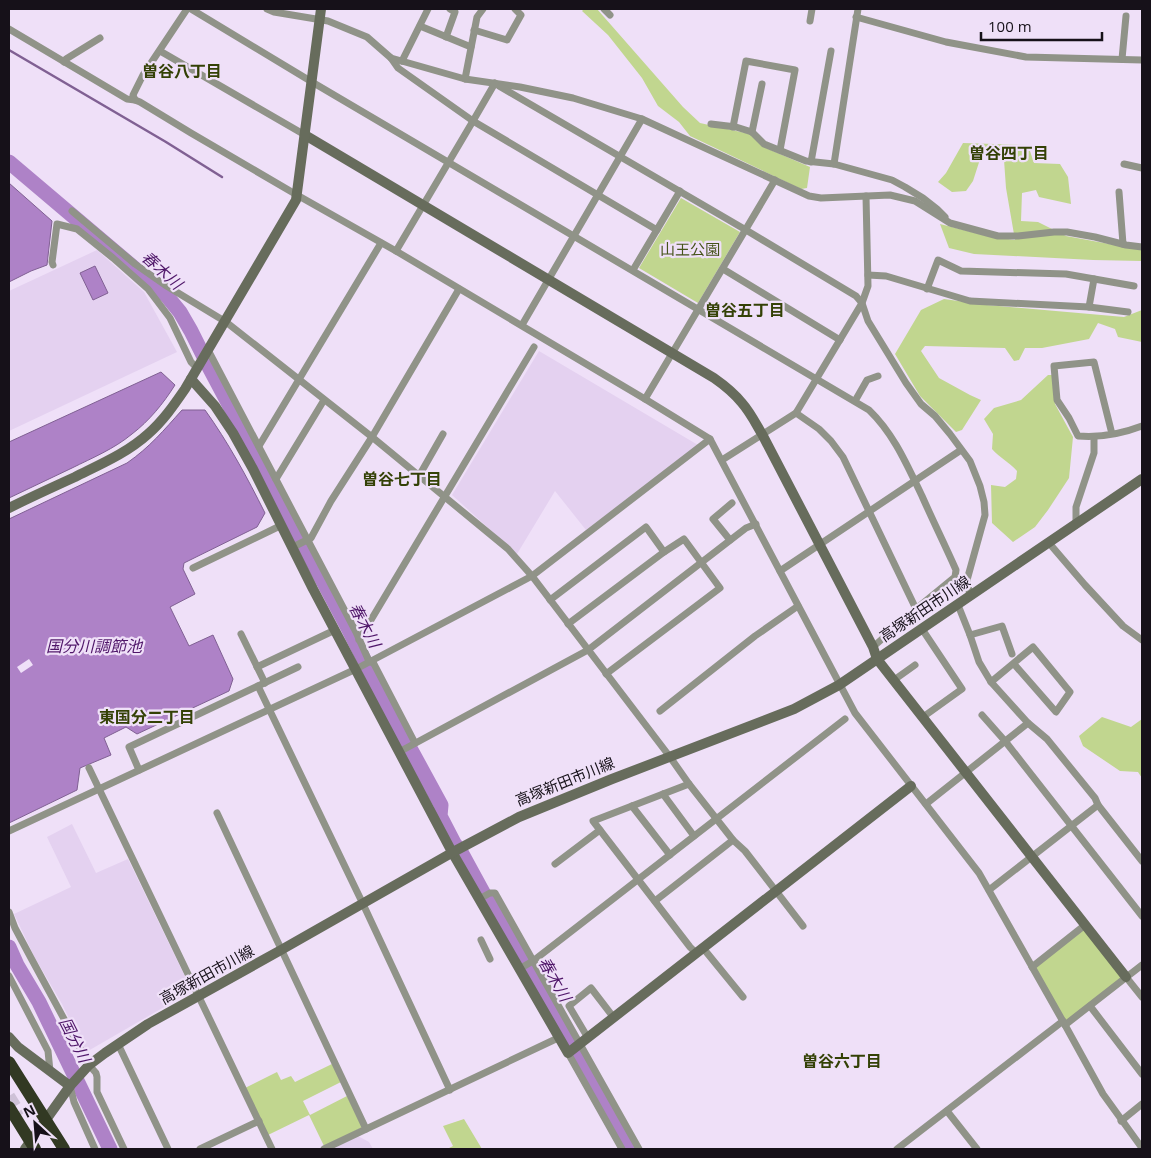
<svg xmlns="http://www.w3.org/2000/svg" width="1151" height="1158" font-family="'Open Sans','Noto Sans JP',sans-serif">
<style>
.built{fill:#e4d1f0}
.green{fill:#c1d68f}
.water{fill:#ae82c7;stroke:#806093}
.pier{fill:#efe0f8}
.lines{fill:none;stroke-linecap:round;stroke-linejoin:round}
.stream{stroke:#806093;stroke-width:2.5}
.river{stroke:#ae82c7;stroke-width:15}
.highway-tunnel{stroke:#cec1d7;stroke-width:12;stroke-dasharray:12 6;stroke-linecap:butt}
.street{stroke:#909388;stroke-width:7}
.secondary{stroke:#676c5c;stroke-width:10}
.highway{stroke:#323923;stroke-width:12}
.labels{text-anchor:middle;stroke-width:4.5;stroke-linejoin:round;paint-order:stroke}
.park-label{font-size:15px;fill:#46541a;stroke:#efe0f8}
.street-label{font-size:15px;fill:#161119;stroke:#efe0f8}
.neighbourhood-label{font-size:16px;font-weight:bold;fill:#344106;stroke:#efe0f8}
.water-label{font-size:16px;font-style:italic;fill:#4f1669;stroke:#efe0f8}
</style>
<rect width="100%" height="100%" fill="#efe0f8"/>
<g class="built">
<polygon points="97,250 144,292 177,352 9,431 9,291"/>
<polygon points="539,351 698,445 586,530 555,491 517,554 452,495"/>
<polygon points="72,824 96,873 128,859 191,989 190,992 88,1051 84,1049 62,1004 34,956 14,914 71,887 47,837"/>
<polygon points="358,1136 369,1142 373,1149 329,1149"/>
</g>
<g class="green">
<polygon points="584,9 597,9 683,107 700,123 750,134 766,148 810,167 807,188 801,189 690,136 679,122 658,106 642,78 608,35 582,11"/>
<polygon points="963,143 1028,145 1034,163 1060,164 1068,177 1071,204 1039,197 1036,190 1022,193 1021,221 1038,222 1066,236 1142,250 1142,261 1093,260 974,254 949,248 940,224 987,236 1015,240 1006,188 1004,160 982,153 973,181 966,191 952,192 938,182 946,173"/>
<polygon points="681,198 740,232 698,303 639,268"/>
<polygon points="944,299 987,305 1124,317 1142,310 1142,342 1118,337 1115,329 1098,323 1089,339 1042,348 1025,348 1019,360 1014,361 1005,348 925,346 921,351 939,378 970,395 981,400 962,430 956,432 920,396 895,354 921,310"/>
<path d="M1048,375H1052L1055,404L1073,437L1069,478L1048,510L1035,527L1013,542L992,523L991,485L1005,487L1016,479L1017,471C1009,462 1000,458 992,449L993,434L984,419L994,408L1021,400Z"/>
<polygon points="1102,717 1131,727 1142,719 1142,778 1138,772 1120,771 1083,746 1079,736"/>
<polygon points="1085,925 1126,977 1065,1025 1032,967"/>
<polygon points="332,1064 341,1082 303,1101 310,1115 347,1096 362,1127 361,1128 324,1146 309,1115 268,1135 245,1088 277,1072 281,1080 291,1076 295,1082"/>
<polygon points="464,1119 482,1149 447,1149 453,1146 443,1126"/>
</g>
<g class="water">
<polygon points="9,183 52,221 47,265 31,271 9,282"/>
<polygon points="95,266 108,293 93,300 80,273"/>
<path d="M161,372L175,385C163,404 149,421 132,434C114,449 92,458 72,468C51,478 30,488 9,498V442Z"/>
<path d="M182,410H205C228,442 247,477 265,513L257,527L184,563L183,569L195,594L170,607L189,646L213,635L233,679L229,691L137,734L126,727L104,738L111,755L80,768L77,790L9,823V519L127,463C150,447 164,430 182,410Z"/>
</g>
<polygon class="pier" points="29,659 33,665 21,673 17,667"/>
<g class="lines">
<polyline class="stream" points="9,50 166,142 222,177"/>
<g class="river">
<polyline points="9,162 166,295 180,312 191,331 208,365 348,628 393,717 441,805 440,816 454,843 461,852 491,907 495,909 632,1149"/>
<polyline points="9,947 17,965 39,1002 110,1149"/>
</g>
<polyline class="highway-tunnel" points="9,1096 21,1115"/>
<g class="street">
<path d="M191,9L312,82L869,410C894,434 907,465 922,496C933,521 945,545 956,570L955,577L916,609L873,647"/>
<polyline points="267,9 274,12 328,21 367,37 391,58 465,79 520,87 573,98 642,119 809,196 821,198 890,195 915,201 950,223 998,236 1018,236 1054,232 1067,232 1095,237 1126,245 1142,247"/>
<polyline points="604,9 610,15"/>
<polyline points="856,17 946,42 1026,57 1142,60"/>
<polyline points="810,21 812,9"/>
<polyline points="420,26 471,47"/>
<polyline points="9,29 127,99 135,100 140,102 191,133 297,195 396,251 645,399 710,439 855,713 979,873 1065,1025 1103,1094 1142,1148"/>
<polyline points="474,30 507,40 521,15 515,9"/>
<polyline points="446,37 455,12 450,9"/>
<polyline points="160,51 305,135"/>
<polyline points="391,58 398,68 473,121 657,230"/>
<polyline points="1122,59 1126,16"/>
<polyline points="402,61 428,9"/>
<polyline points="64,62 66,59 100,38"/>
<polyline points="465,79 477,17 483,9"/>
<polyline points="499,86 746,230 856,296 862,303 868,321 906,383 921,404 935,416 950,434 970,461 980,486 984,502 985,515 967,580 970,596"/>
<polyline points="135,100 133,95 143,75 187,9"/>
<polyline points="711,124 736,127 752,132 764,144 806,161 834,164 892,180 905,187 923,198 937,209 945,217"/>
<polyline points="733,127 746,61 795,70 780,150"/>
<polyline points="752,132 762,84"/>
<polyline points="811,162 831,51"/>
<polyline points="834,164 858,9"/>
<polyline points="1124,164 1142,168"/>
<polyline points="1119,192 1123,244"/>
<polyline points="72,211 135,264 165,285 226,322 372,437 508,549 532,576 670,757 689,784 733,840 745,851 803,926"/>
<polyline points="396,251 473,121 495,83"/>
<polyline points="53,265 52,262 57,224 77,229 113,258 148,289 170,318 191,362 197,368"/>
<polyline points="723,269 840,340"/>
<polyline points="633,270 680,191"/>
<polyline points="868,275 886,276 970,301 1089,307 1128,312"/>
<polyline points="927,289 938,260 961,271 1066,274 1134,286"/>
<polyline points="1089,307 1094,279"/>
<polyline points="522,325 642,119"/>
<polyline points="208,350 356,632 368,659 374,664 415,743"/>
<polyline points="645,399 775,180"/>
<polyline points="855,401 867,380 878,376"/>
<polyline points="796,413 819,429 831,441 843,457 916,609"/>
<path d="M1112,434L1094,362L1054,366L1057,400L1069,418L1078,436C1101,438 1121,434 1142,426"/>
<polyline points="259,446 381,243"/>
<polyline points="722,460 796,413 862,303 868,286 866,196"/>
<polyline points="419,476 443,434"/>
<polyline points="276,479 324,400"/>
<polyline points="1076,525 1076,507 1094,453 1094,437"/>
<polyline points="730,540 713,519 732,503"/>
<polyline points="1049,543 1085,585 1123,626 1142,640"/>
<polyline points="293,547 311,538 331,501 372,437 459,289"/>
<polyline points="193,568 282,525"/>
<polyline points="780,571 961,450"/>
<polyline points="550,600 646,527 664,552"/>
<polyline points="958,605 970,635 979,662 991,682 1028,723 1047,739 1095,798 1098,805 1142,861"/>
<polyline points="568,624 664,552 684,539 720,588 606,674"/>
<polyline points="922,629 962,689 923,717"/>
<polyline points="241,634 265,683"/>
<polyline points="970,635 1002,626 1012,654"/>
<polyline points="359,640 534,347"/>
<polyline points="257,667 335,630"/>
<polyline points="894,680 915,665"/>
<polyline points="991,682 1033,647 1070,692 1056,712 1014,664"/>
<polyline points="258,686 363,904 450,1090"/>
<polyline points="660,711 755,636 798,606"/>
<polyline points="982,715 1005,741 1142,916"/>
<polyline points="399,752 588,650 746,528 756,524"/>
<polyline points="89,768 272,1149"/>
<polyline points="139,770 129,747 298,667"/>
<polyline points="689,784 593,821 690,947 696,953"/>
<polyline points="663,794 694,836"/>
<polyline points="926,804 1028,723"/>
<polyline points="632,806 670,855"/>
<polyline points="217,813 366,1129"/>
<polyline points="9,831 356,669 532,576 710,439"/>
<polyline points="555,864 600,830"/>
<polyline points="989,890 1098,805"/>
<polyline points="479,899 490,893 495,893 639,1149"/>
<polyline points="655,901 733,840"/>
<polyline points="9,912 15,928 31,958 89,1065 96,1073 97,1077 97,1092 124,1149"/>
<polyline points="481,940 490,959"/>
<polyline points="703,948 743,997"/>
<polyline points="1032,967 1085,925"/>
<polyline points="519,969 533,961 845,719"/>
<polyline points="9,976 48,1051 50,1071"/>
<polyline points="1126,977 1142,997"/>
<polyline points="1090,1006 1142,1074"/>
<polyline points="1065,1025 1142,965"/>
<polyline points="588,1038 569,1006 591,988 614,1018"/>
<polyline points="118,1044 168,1149"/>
<polyline points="568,1053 622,1149"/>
<polyline points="70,1086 74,1102 95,1149"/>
<polyline points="947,1111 977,1149"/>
<polyline points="1121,1121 1142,1104"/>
<polyline points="200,1149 259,1121"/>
<polyline points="324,1149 558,1038"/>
<polyline points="897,1149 1063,1021"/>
</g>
<g class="secondary">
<path d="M305,135L714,378C724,385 734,393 742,403C750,412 756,424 762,434L873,647L877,659L1126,977"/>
<polyline points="191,379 215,406 233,433 253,469 313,589 452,852 568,1053 911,786"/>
<path d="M9,508C31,497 53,487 75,477C101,464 127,453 148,434C163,421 174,405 185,389L296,200L321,9"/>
<polyline points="9,1037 18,1047 70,1086"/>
<polyline points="25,1149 70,1086 89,1065 105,1053 148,1024 281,950 455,851 519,817 612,779 794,709 839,685 1142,479"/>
</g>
<g class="highway">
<polyline points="9,1062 64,1149"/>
<polyline points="9,1107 35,1149"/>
</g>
</g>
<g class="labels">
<g class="park-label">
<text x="690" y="255">山王公園</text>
</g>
<g class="street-label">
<text transform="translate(925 609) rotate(-34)" y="5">高塚新田市川線</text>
<text transform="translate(565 782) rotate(-22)" y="5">高塚新田市川線</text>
<text transform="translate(207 975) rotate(-29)" y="5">高塚新田市川線</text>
</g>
<g class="neighbourhood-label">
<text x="182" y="77">曽谷八丁目</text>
<text x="1009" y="159">曽谷四丁目</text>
<text x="745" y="316">曽谷五丁目</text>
<text x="402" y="485">曽谷七丁目</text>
<text x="147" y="723">東国分二丁目</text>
<text x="842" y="1067">曽谷六丁目</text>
</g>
<g class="water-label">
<text transform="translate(162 270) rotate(42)" y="6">春木川</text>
<text transform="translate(365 625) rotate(62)" y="6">春木川</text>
<text x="94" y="652">国分川調節池</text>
<text transform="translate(555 979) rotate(60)" y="6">春木川</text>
<text transform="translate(75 1040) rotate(63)" y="6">国分川</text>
</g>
</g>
<rect width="1151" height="1158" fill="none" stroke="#161119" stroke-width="20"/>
<g transform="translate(35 1123) rotate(334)" stroke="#efe0f8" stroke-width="4" paint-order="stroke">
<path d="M0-4L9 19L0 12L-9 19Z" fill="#161119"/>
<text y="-8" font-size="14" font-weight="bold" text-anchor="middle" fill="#161119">N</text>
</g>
<path d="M981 32v8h121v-8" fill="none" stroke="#161119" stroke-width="2.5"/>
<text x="988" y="32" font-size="15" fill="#161119" stroke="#efe0f8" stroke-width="4" paint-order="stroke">100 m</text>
</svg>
